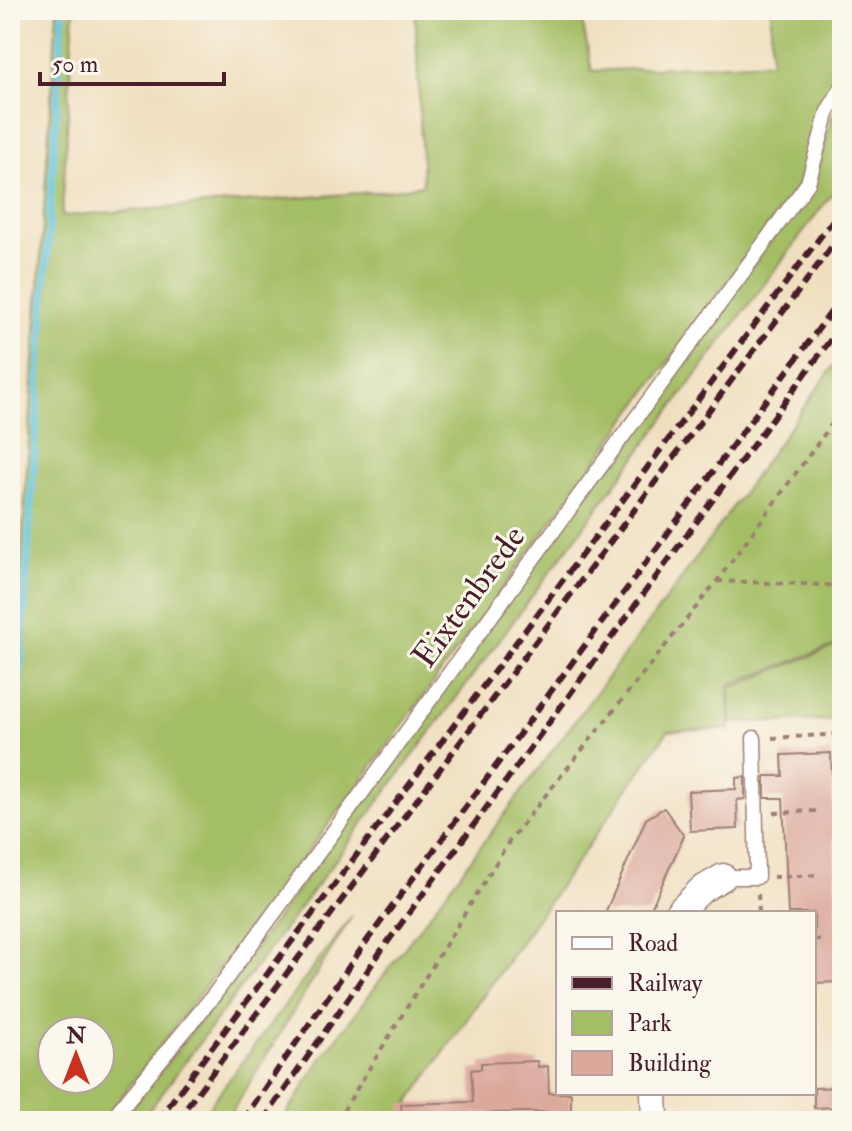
<svg xmlns="http://www.w3.org/2000/svg" width="852" height="1131" font-family="'IM FELL Double Pica',serif">
<style>
.green{fill:#a4be65;stroke:#776e48;stroke-width:2;fill-rule:evenodd}
.lines{fill:none;stroke-linecap:round;stroke-linejoin:round}
.stream{stroke:#60c3de;stroke-width:7}
.building{fill:#dba99c}
.service-casing{stroke:#9d7f75;stroke-width:17}
.minor-casing{stroke:#9d7f75;stroke-width:29}
.path{stroke:#9d7f75;stroke-width:4;stroke-dasharray:6 6;stroke-linecap:butt}
.service{stroke:#fff;stroke-width:14}
.minor{stroke:#fff;stroke-width:26}
.rail{stroke:#4a1f2b;stroke-width:6;stroke-dasharray:12 6;stroke-linecap:butt}
.labels{text-anchor:middle;stroke-width:6;stroke-linejoin:round;paint-order:stroke}
.street-label{font-size:34px;fill:#4a1f2b;stroke:#fbf7ec}
</style>
<rect width="100%" height="100%" fill="#fbf7ec"/>
<filter id="ink" filterUnits="userSpaceOnUse"><feTurbulence type="fractalNoise" baseFrequency=".0125" numOctaves="2"/><feDisplacementMap in="SourceGraphic" scale="16" xChannelSelector="R" yChannelSelector="G"/><feConvolveMatrix kernelMatrix="1 2 1 2 8 2 1 2 1" color-interpolation-filters="sRGB"/></filter>
<filter id="wash" filterUnits="userSpaceOnUse"><feTurbulence type="fractalNoise" baseFrequency=".006" numOctaves="4" result="noise"/><feDisplacementMap in="SourceGraphic" scale="32" xChannelSelector="R" yChannelSelector="G"/><feGaussianBlur stdDeviation="1.8" result="paint"/><feColorMatrix in="noise" values="0 0 0 0 0 0 0 0 0 0 0 0 0 0 0 0 0 1.4 0 .05"/><feComposite in="paint" operator="in"/></filter>
<g filter="url(#wash)">
<rect width="100%" height="100%" fill="#f0dfbf"/>
<g class="green">
<path d="M57,10H74L62,216L386,191L423,185L415,10H580L592,71L771,62V10H842V79L823,108L801,181L353,792L103,1121H10V729ZM52,1031H100V1079H52Z"/>
<polygon points="842,99 842,180 141,1121 121,1121 219,997 812,184 833,115"/>
<polygon points="842,354 842,643 729,685 730,729 668,731 396,1121 282,1121 322,1058 676,586"/>
<polygon points="841,644 842,709 832,720 731,723 730,688"/>
<polygon points="352,916 226,1121 198,1121"/>
</g>
<g class="lines">
<polyline class="stream" points="10,833 63,10"/>
</g>
<g id="blocks">
<g class="building">
<polygon points="831,753 840,982 814,983 814,913 788,913 783,798 765,798 765,776 783,776 782,755"/>
<polygon points="745,777 745,799 737,800 738,829 690,831 688,791 736,789 736,778"/>
<polygon points="664,808 684,836 649,913 605,913 646,819"/>
<polygon points="537,1061 538,1067 548,1066 549,1093 571,1093 571,1118 550,1119 549,1112 521,1112 473,1114 473,1121 402,1121 401,1104 473,1102 471,1070 481,1069 481,1063"/>
<polygon points="842,1087 842,1107 814,1108 814,1088"/>
</g>
</g>
</g>
<g filter="url(#ink)">
<use href="#blocks" fill-opacity="0" stroke="#9d7f75" stroke-width="2"/>
<g class="lines">
<g class="service-casing">
<g id="service">
<polyline points="723,877 757,877 754,738"/>
<polyline points="110,1121 214,995 808,183 828,111 842,87"/>
</g>
</g>
<g class="minor-casing">
<g id="minor">
<polyline points="678,913 701,890 723,877"/>
<polyline points="654,1093 655,1121"/>
</g>
</g>
<g class="path">
<polyline points="717,581 827,585 842,589"/>
<polyline points="772,738 842,734"/>
<polyline points="774,813 816,811"/>
<polyline points="773,877 819,875"/>
<polyline points="758,894 759,913"/>
<polyline points="814,940 823,940"/>
<polyline points="337,1121 510,840 717,581 842,410"/>
</g>
<use href="#service" class="service"/>
<use href="#minor" class="minor"/>
<g class="rail">
<polyline points="157,1121 842,208"/>
<polyline points="176,1121 842,233"/>
<polyline points="242,1121 366,942 842,297"/>
<polyline points="263,1121 381,951 842,324"/>
</g>
</g>
</g>
<g class="labels">
<g class="street-label">
<text transform="translate(468 596) rotate(-54)" y="12">Eixtenbrede</text>
</g>
</g>
<rect width="852" height="1131" fill="none" stroke="#fbf7ec" stroke-width="40"/>
<rect x="556" y="911" width="260" height="184" fill="#fbf7ec" stroke="#b4a19f" stroke-width="2"/>
<rect x="572" y="937" width="40" height="12" fill="#ffffff" stroke="#b4a19f" stroke-width="2"/>
<text x="628" y="951" font-size="24" fill="#4a1f2b">Road</text>
<rect x="572" y="977" width="40" height="12" fill="#4a1f2b" stroke="#b4a19f" stroke-width="2"/>
<text x="628" y="991" font-size="24" fill="#4a1f2b">Railway</text>
<rect x="572" y="1011" width="40" height="24" fill="#a4be65" stroke="#b4a19f" stroke-width="2"/>
<text x="628" y="1031" font-size="24" fill="#4a1f2b">Park</text>
<rect x="572" y="1051" width="40" height="24" fill="#dba99c" stroke="#b4a19f" stroke-width="2"/>
<text x="628" y="1071" font-size="24" fill="#4a1f2b">Building</text>
<g transform="translate(76 1055)"><circle r="38" fill="#fbf7ec" stroke="#b4a19f" stroke-width="2"/>
<path d="M0-6L14 30L0 20L-14 30Z" fill="#c8321e"/>
<text y="-12" font-size="22" font-weight="bold" text-anchor="middle" fill="#4a1f2b">N</text>
</g>
<path d="M40 72v12h184v-12" fill="none" stroke="#4a1f2b" stroke-width="4"/>
<text x="52" y="72" font-size="24" fill="#4a1f2b" stroke="#fbf7ec" stroke-width="6" paint-order="stroke">50 m</text>
</svg>
